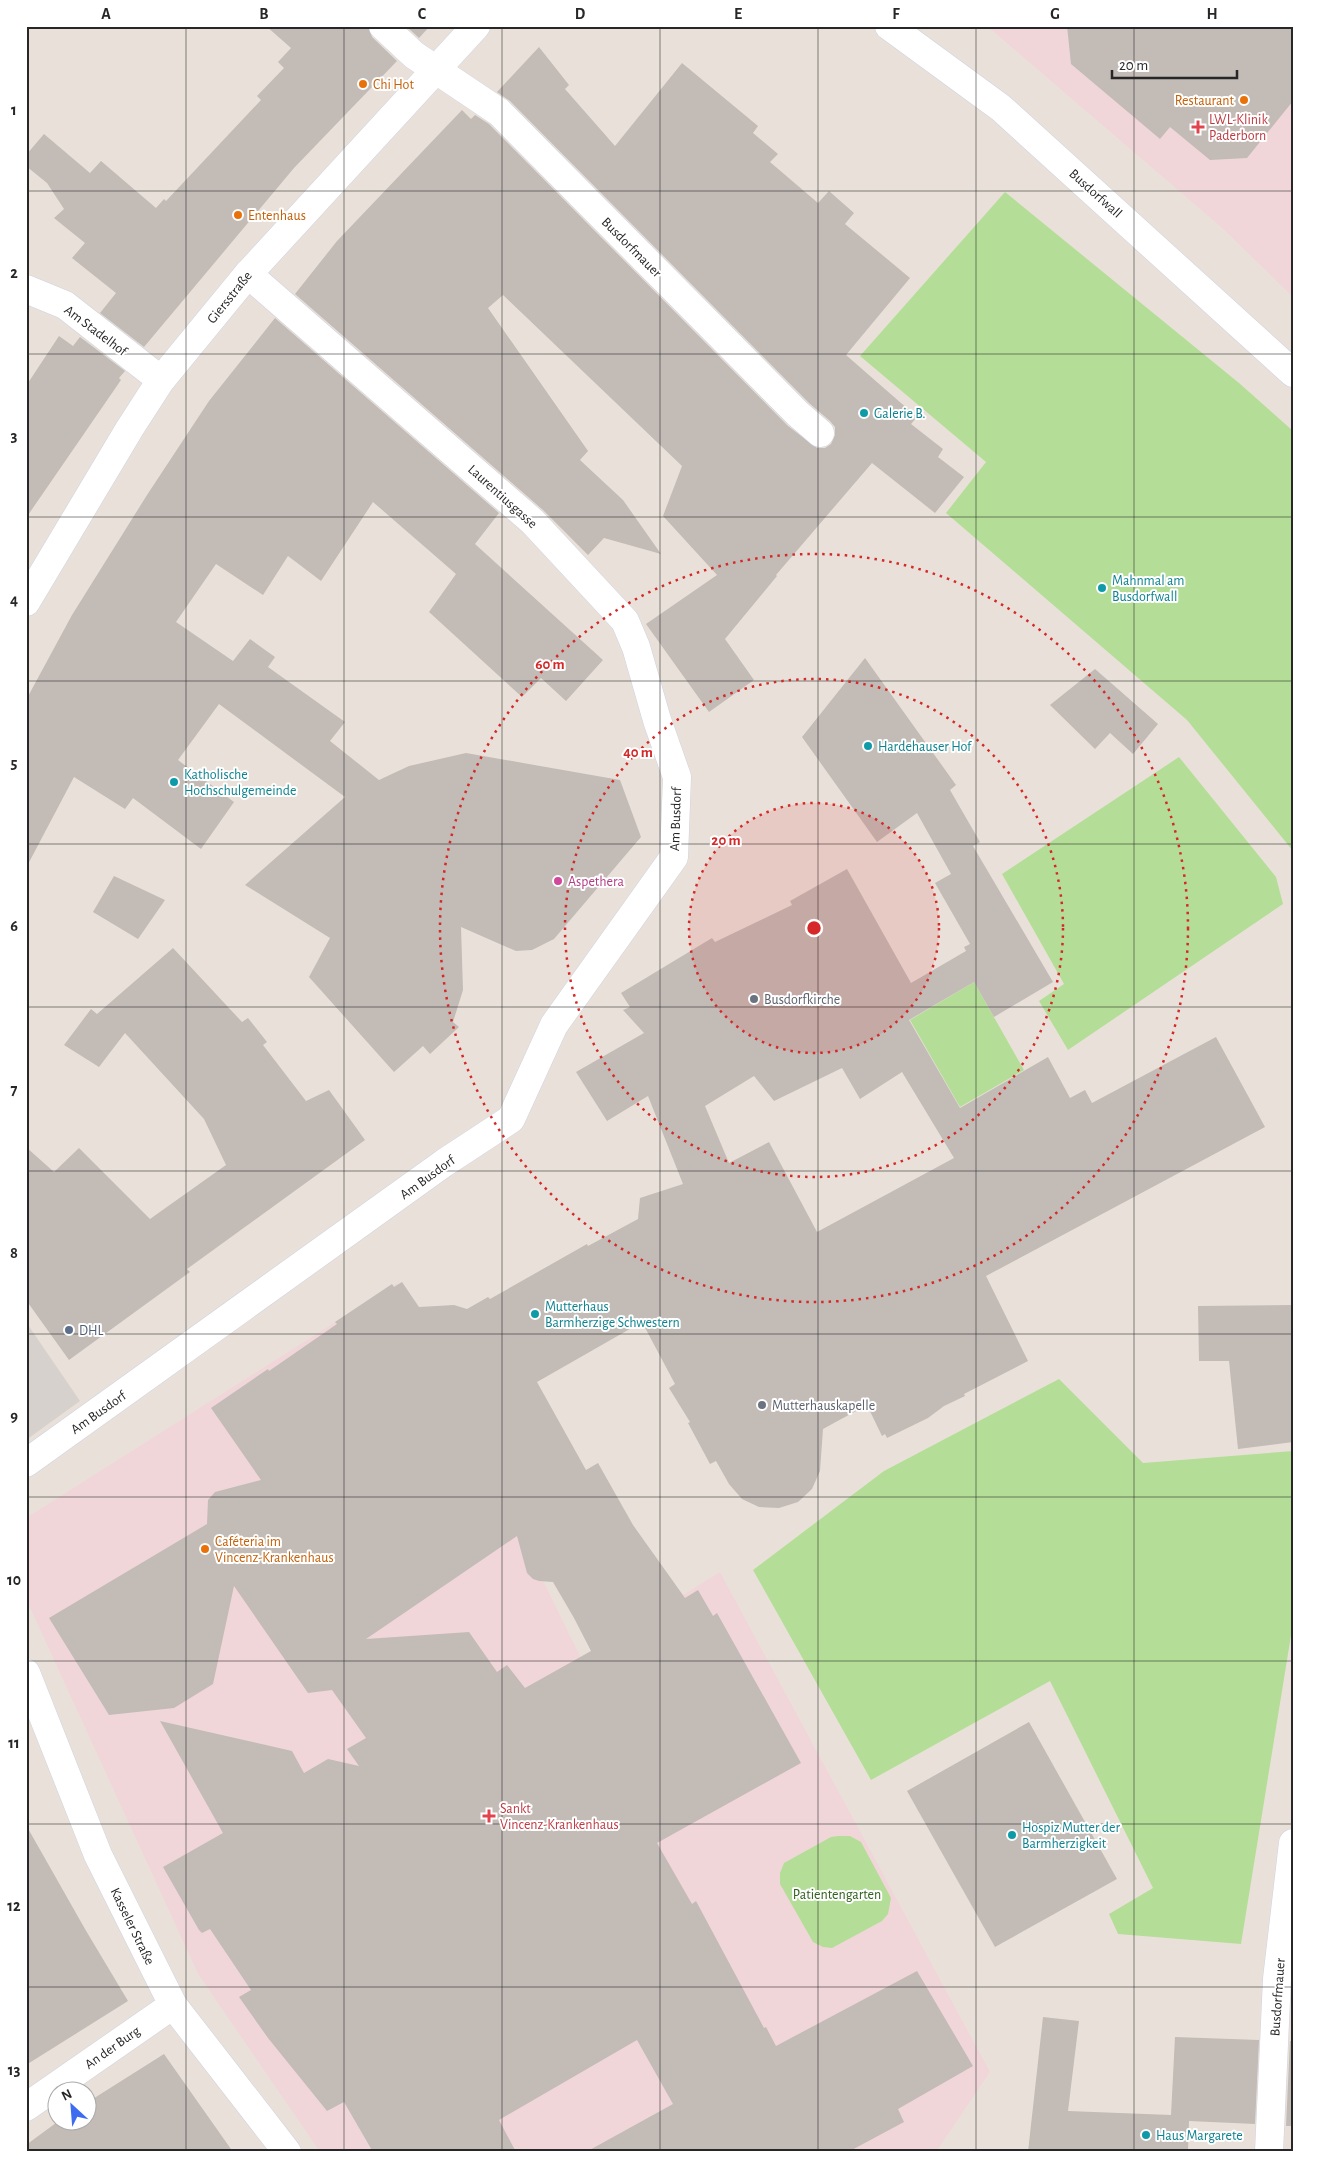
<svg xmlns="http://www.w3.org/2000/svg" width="1319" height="2178" font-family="'Alegreya Sans',sans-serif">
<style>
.medical{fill:#f0d6d9}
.green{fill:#b4de97}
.plaza{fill:#d6d1cc}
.building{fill:#c2bbb6;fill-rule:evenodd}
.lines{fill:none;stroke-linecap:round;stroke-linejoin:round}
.street-casing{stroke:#cfd3e0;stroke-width:29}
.secondary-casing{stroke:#cfd3e0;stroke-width:29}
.street{stroke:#fff;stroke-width:28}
.secondary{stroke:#fff;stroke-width:28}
.grid{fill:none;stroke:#272727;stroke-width:1;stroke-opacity:0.55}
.ring{fill:none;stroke:#d62828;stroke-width:2.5;stroke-dasharray:2.5 5}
.food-dot{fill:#e8710a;stroke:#fff;stroke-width:2}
.health-dot{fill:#e0444e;stroke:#fff;stroke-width:2}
.culture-dot{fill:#0f9aa8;stroke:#fff;stroke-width:2}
.hotel-dot{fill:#d1479c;stroke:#fff;stroke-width:2}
.worship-dot{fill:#6b7280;stroke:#fff;stroke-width:2}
.service-dot{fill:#5c6f8a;stroke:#fff;stroke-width:2}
.labels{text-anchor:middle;stroke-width:4;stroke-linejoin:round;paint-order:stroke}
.food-label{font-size:14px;fill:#c56008;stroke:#fff;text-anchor:start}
.health-label{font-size:14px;fill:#be3a42;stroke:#fff;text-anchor:start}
.street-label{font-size:14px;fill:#272727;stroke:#fff}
.culture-label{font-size:14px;fill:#0d838f;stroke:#fff;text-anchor:start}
.hotel-label{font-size:14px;fill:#b23c85;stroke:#fff;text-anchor:start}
.worship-label{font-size:14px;fill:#5b616d;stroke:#fff;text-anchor:start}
.service-label{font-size:14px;fill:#4e5e75;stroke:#fff;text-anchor:start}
.park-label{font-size:14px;fill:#2f601c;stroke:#fff}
.centre{fill:#d62828;stroke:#fff;stroke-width:2.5}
.ring-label{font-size:15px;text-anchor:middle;font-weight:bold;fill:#d62828;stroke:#fff;stroke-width:4;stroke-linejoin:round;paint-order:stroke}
.neatline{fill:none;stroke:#272727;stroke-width:2}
.grid-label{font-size:16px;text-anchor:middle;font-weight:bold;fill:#272727}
</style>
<rect width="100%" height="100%" fill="#e9e1d9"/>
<g class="medical">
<polygon points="987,26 1293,26 1293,297 1221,227"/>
<polygon points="397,1283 581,1658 720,1572 990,2072 936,2152 320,2152 198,1974 26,1599 26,1518"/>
</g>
<g class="green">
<polygon points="1005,192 1239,383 1293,431 1293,851 1187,720 946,513 986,462 860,356"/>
<polygon points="1179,757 1276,877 1283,904 1068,1050 1039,1001 1064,984 1002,874"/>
<polygon points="974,982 1024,1070 960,1107 910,1020"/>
<polygon points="1059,1379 1143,1463 1293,1451 1293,1623 1241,1944 1118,1934 1109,1914 1153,1888 1050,1681 871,1780 753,1570 884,1471"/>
<polygon points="838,1836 850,1836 861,1842 891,1898 888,1914 882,1921 832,1948 823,1947 813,1942 780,1884 780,1873 784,1863 831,1837"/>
</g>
<polygon class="plaza" points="26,1322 80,1401 26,1440"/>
<g class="building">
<polygon points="266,26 368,26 372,37 397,61 294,168 144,347 100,313 116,293 72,258 85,243 54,218 64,209 47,183 26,166 26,155 44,134 90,173 101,161 156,208 164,199 166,201 261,100 257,96 284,68 278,62 291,48"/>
<polygon points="406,26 430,26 419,38"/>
<polygon points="1067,26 1293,26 1293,101 1247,158 1210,160 1170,127 1160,139 1071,64"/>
<polygon points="539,47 569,85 565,89 615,146 682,63 758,126 753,133 778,154 770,162 818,203 829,191 854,213 845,224 910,278 846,355 917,417 911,424 943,449 938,457 964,477 935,513 872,463 776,575 777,576 725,639 754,680 709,712 646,624 717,575 663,516 682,466 503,295 488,308 588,451 580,460 623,500 661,554 604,538 588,555 543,510 295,294 337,241 462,110 471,119 475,115 489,124 788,426 817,448 825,448 831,444 835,435 835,427 830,421 809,403 510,101 497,92"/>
<polygon points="275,318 499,513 475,544 603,660 566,701 541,678 522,697 429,612 456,574 373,502 321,581 288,556 263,595 216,564 176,622 233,661 250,639 275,657 268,667 345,722 330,741 379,780 409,766 466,753 620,780 641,837 554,939 532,950 516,951 461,927 463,990 453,1022 459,1027 430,1054 423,1046 394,1072 309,977 330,938 245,885 345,797 219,704 178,760 234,802 201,849 133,798 125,809 74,777 26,868 26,700 72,615 147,495 209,401"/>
<polygon points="59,336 73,346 80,337 125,371 119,378 121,380 26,518 26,386"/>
<path d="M865,658L956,785L950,790L980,842L973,846L1053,982L994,1017L974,982L909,1020L960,1108L1048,1057L1070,1098L1085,1090L1092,1103L1216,1037L1265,1127L986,1276L1028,1361L964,1394L965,1396L944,1406L928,1418L887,1438L885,1434L882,1436L867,1405L823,1429L820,1471L812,1489L798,1502L779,1508L759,1507L742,1499L729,1484L716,1461L710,1464L688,1423L690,1422L669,1388L675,1384L642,1322L537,1382L586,1470L598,1463L633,1525L685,1598L698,1590L713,1616L717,1613L801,1763L657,1843L692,1904L696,1901L764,2028L766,2027L776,2046L917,1971L973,2066L898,2109L904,2122L848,2152H586L673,2104L637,2040L499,2120L516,2152H373L344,2102L327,2111L268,2038L239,1997L251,1990L210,1929L202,1933L199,1930L163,1867L223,1833L160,1721L292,1751L304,1773L328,1759L359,1766L347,1749L366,1738L332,1690L308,1693L234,1586L213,1684L174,1708L109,1715L49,1618L207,1524L208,1500L215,1492L261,1480L211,1408L268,1369L269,1371L337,1324L335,1322L392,1284L394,1287L402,1282L419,1307L454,1305L467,1309L488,1297L490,1299L587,1244L588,1246L638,1219L640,1198L683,1184L648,1096L607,1121L576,1072L644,1033L623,1010L630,1007L621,993L712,938L715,942L792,905L790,901L847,869L911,983L966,951L964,947L970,944L935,883L951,874L917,813L877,842L802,737ZM842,1068L860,1099L902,1072L954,1158L817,1232L769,1142L729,1163L705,1106L754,1076L774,1101ZM517,1536L527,1573L533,1579L539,1581L553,1582L574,1618L591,1651L525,1688L507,1665L497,1672L469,1632L366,1639Z"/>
<polygon points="1095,669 1158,724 1133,754 1110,733 1095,749 1050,705"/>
<polygon points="114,876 165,900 138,939 93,912"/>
<polygon points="173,948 242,1022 248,1018 267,1042 263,1045 306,1101 329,1090 365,1140 187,1269 190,1272 69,1360 26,1300 26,1147 54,1172 79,1148 150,1219 226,1165 204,1119 125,1033 99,1067 64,1045 91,1009 97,1014"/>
<polygon points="1293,1305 1293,1442 1238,1449 1229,1361 1199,1361 1198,1306"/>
<polygon points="1029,1722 1117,1879 995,1947 907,1791"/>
<polygon points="26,1825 85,1929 128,2001 26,2065"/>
<polygon points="1043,2017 1079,2021 1068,2111 1171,2115 1175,2037 1259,2040 1255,2124 1189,2121 1188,2152 1028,2152"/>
<polygon points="1290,2041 1293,2041 1293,2126 1286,2126"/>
<polygon points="164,2054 233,2152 26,2152 26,2145 60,2120 88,2120 88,2102"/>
</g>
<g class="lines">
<g class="street-casing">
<g id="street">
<polyline points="383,26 414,55 499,112 798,414 820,433"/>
<polyline points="26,289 65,305 161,380"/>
<polyline points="26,602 130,428 161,380 248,274 476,26"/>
<polyline points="26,1463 444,1163 511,1119 554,1025 674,857 677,777 657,720 636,647 625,621 533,522 248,274"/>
<polyline points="26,1673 98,1855 173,2005 287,2152"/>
<polyline points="26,2107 173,2005"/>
<polyline points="1269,2152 1277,1979 1293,1843"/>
</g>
</g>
<g class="secondary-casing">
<polyline id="secondary" points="889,26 1001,108 1293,373"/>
</g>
<use href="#street" class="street"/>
<use href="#secondary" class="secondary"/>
</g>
<path class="grid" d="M186,26V2152M344,26V2152M502,26V2152M660,26V2152M818,26V2152M976,26V2152M1134,26V2152M26,191H1293M26,354H1293M26,517H1293M26,681H1293M26,844H1293M26,1007H1293M26,1171H1293M26,1334H1293M26,1497H1293M26,1661H1293M26,1824H1293M26,1987H1293"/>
<circle cx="814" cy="928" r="125" fill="#d62828" fill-opacity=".12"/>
<g class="ring">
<circle cx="814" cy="928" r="125"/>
<circle cx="814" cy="928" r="249"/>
<circle cx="814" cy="928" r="374"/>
</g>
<g class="food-dot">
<circle cx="363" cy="84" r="5"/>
<circle cx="1244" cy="100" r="5"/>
<circle cx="238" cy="215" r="5"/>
<circle cx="205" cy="1549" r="5"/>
</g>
<g class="health-dot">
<path d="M1195.5 119.5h5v5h5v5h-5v5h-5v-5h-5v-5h5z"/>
<path d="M486.5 1808.5h5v5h5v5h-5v5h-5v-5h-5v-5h5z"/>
</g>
<g class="culture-dot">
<circle cx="864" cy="413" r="5"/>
<circle cx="1102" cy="588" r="5"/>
<circle cx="868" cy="746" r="5"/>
<circle cx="174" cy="782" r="5"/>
<circle cx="535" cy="1314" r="5"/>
<circle cx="1012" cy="1835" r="5"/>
<circle cx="1146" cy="2135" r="5"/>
</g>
<circle class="hotel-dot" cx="558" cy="881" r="5"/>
<g class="worship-dot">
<circle cx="754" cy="999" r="5"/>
<circle cx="762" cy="1405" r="5"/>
</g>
<circle class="service-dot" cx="69" cy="1330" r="5"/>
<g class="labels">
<g class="food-label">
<text x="373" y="89">Chi Hot</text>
<text x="1234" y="105" text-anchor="end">Restaurant</text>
<text x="248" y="220">Entenhaus</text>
<text x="215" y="1546">Caféteria im<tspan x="215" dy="16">Vincenz-Krankenhaus</tspan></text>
</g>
<g class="health-label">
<text x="1209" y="124">LWL-Klinik<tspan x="1209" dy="16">Paderborn</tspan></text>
<text x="500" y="1813">Sankt<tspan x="500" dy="16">Vincenz-Krankenhaus</tspan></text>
</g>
<g class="street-label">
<text transform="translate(1096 193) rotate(42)" y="5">Busdorfwall</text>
<text transform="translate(632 247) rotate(45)" y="5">Busdorfmauer</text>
<text transform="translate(229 297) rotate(-51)" y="5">Giersstraße</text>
<text transform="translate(96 330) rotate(37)" y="5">Am Stadelhof</text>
<text transform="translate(503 496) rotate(42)" y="5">Laurentiusgasse</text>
<text transform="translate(675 819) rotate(-88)" y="5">Am Busdorf</text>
<text transform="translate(427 1177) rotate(-36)" y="5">Am Busdorf</text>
<text transform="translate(98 1412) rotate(-35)" y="5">Am Busdorf</text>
<text transform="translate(133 1926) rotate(64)" y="5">Kasseler Straße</text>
<text transform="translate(1277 1997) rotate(-86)" y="5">Busdorfmauer</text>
<text transform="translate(112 2047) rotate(-35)" y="5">An der Burg</text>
</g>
<g class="culture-label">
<text x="874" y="418">Galerie B.</text>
<text x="1112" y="585">Mahnmal am<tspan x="1112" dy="16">Busdorfwall</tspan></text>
<text x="878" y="751">Hardehauser Hof</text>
<text x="184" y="779">Katholische<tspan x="184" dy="16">Hochschulgemeinde</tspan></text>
<text x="545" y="1311">Mutterhaus<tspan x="545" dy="16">Barmherzige Schwestern</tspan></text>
<text x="1022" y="1832">Hospiz Mutter der<tspan x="1022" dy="16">Barmherzigkeit</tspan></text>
<text x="1156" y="2140">Haus Margarete</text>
</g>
<g class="hotel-label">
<text x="568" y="886">Aspethera</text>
</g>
<g class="worship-label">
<text x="764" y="1004">Busdorfkirche</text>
<text x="772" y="1410">Mutterhauskapelle</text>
</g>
<g class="service-label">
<text x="79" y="1335">DHL</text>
</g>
<g class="park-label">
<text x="837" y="1899">Patientengarten</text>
</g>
</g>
<circle cx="814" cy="928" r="8" class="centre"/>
<g class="ring-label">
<text x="550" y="669">60 m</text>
<text x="638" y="757">40 m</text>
<text x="726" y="845">20 m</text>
</g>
<rect width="1319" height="2178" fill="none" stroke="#ffffff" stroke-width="55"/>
<g transform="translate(72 2106) rotate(334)"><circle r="24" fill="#ffffff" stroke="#a9a9a9"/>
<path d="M0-4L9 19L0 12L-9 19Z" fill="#3e6cf1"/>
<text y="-8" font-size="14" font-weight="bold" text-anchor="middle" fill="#272727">N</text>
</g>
<path d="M1112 70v8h125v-8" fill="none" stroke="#272727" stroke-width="2.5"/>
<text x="1119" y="70" font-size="15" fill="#272727" stroke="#ffffff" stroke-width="4" paint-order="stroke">20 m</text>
<rect x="28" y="28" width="1264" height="2122" class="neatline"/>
<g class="grid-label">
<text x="106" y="19">A</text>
<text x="264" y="19">B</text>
<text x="422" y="19">C</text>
<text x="580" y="19">D</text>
<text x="738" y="19">E</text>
<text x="896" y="19">F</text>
<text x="1055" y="19">G</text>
<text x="1212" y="19">H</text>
<text x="14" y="115">1</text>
<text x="14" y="278">2</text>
<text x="14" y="441">3</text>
<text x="14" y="605">4</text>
<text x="14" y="768">5</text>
<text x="14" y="931">6</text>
<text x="14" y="1095">7</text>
<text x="14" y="1258">8</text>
<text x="14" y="1421">9</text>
<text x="14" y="1585">10</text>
<text x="14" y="1748">11</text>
<text x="14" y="1911">12</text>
<text x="14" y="2075">13</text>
</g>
</svg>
